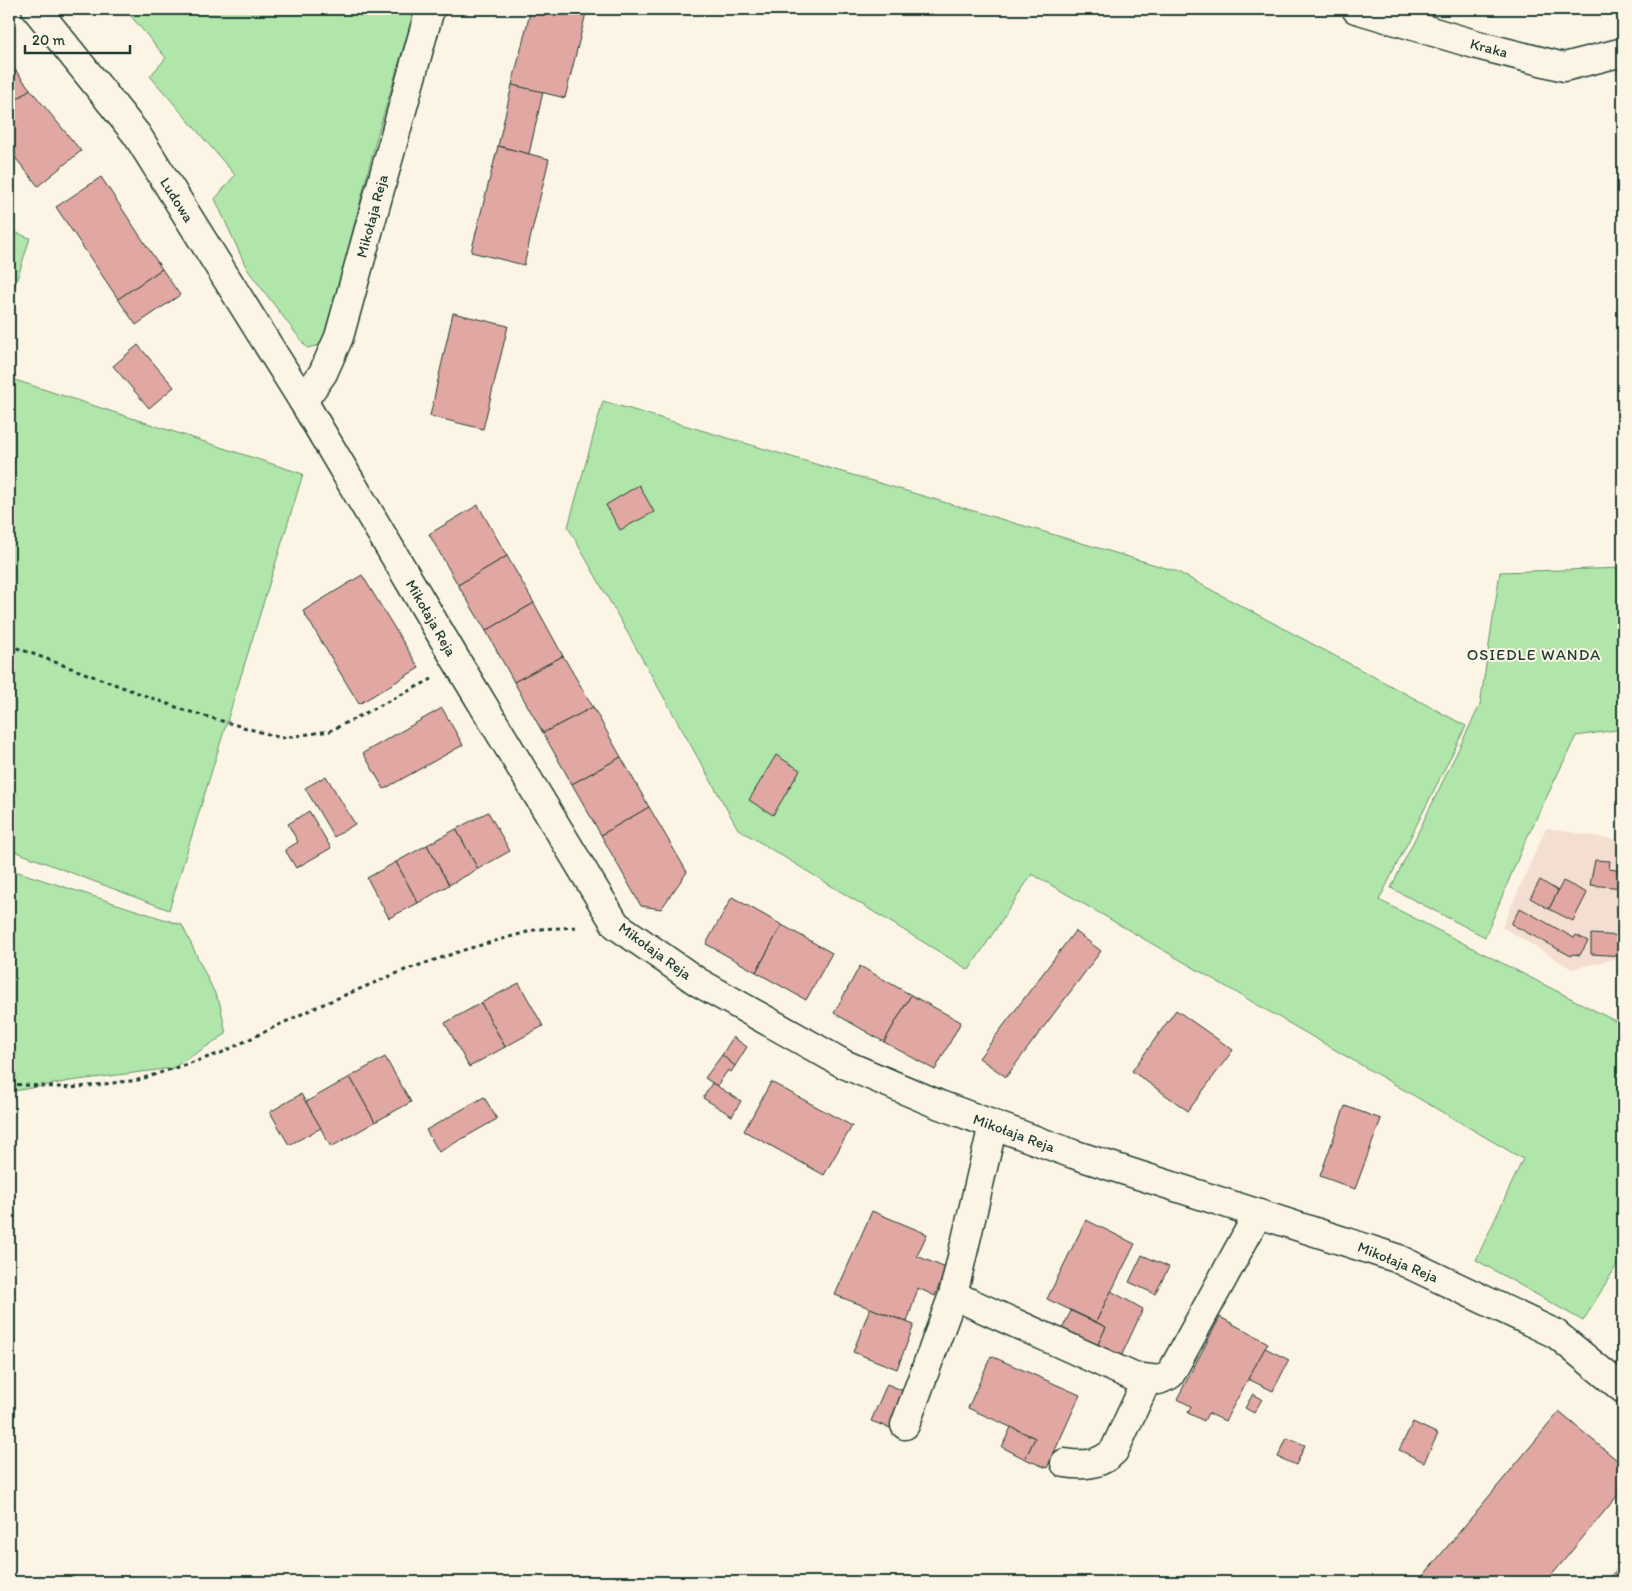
<svg xmlns="http://www.w3.org/2000/svg" width="1632" height="1591" font-family="Itim,sans-serif">
<style>
.built{fill:#f4ded1}
.green{fill:#b0e6a9;stroke:#68926e}
.building{fill:#e1a7a3;stroke:#1f3d34}
.lines{fill:none;stroke-linecap:round;stroke-linejoin:round}
.minor-casing{stroke:#1f3d34;stroke-width:31}
.path{stroke:#1f3d34;stroke-width:3;stroke-dasharray:4 4;stroke-linecap:butt}
.minor{stroke:#fcf5e5;stroke-width:28}
.labels{text-anchor:middle;stroke-width:4;stroke-linejoin:round;paint-order:stroke}
.street-label{font-size:15px;fill:#1f3d34;stroke:#fcf5e5}
.neighbourhood-label{font-size:16px;letter-spacing:1px;fill:#1f3d34;stroke:#fcf5e5}
</style>
<rect width="100%" height="100%" fill="#fcf5e5"/>
<filter id="ink" filterUnits="userSpaceOnUse"><feTurbulence type="fractalNoise" baseFrequency=".02" numOctaves="2"/><feDisplacementMap in="SourceGraphic" scale="10" xChannelSelector="R" yChannelSelector="G"/><feConvolveMatrix kernelMatrix="1 2 1 2 8 2 1 2 1" color-interpolation-filters="sRGB"/></filter>
<g filter="url(#ink)">
<polygon class="built" points="1546,828 1623,841 1623,957 1572,969 1502,927"/>
<g class="green">
<polygon points="125,9 415,9 376,140 327,332 320,345 307,348 247,269 215,199 235,175 150,76 166,58"/>
<polygon points="9,230 30,238 9,305"/>
<polygon points="9,378 303,474 169,910 9,849"/>
<polygon points="603,401 1176,571 1466,726 1379,900 1623,1025 1623,1255 1583,1321 1476,1260 1523,1159 1032,874 969,970 738,829 568,527"/>
<polygon points="1623,568 1623,729 1576,736 1524,844 1485,937 1391,888 1480,705 1500,572"/>
<polygon points="9,869 182,925 220,1004 226,1034 173,1068 70,1081 9,1092"/>
</g>
<g class="building">
<polygon points="531,9 587,9 565,98 512,85"/>
<polygon points="9,62 30,89 9,106"/>
<polygon points="512,85 543,92 529,154 498,146"/>
<polygon points="30,89 81,151 38,186 9,150 9,106"/>
<polygon points="498,146 549,159 524,265 471,252"/>
<polygon points="101,177 162,269 118,299 56,207"/>
<polygon points="162,269 180,295 136,325 118,299"/>
<polygon points="453,313 508,326 483,429 430,416"/>
<polygon points="138,345 174,387 149,408 113,366"/>
<polygon points="639,485 654,512 620,530 606,505"/>
<polygon points="478,505 507,556 458,585 429,534"/>
<polygon points="507,556 534,603 486,631 458,585"/>
<polygon points="362,575 419,668 359,704 303,611"/>
<polygon points="534,603 563,656 514,682 486,631"/>
<polygon points="563,656 593,707 543,733 514,682"/>
<polygon points="593,707 621,757 572,784 543,733"/>
<polygon points="442,708 463,745 384,789 363,753"/>
<polygon points="776,755 800,770 773,815 749,800"/>
<polygon points="621,757 649,807 601,835 572,784"/>
<polygon points="326,776 355,824 334,837 305,788"/>
<polygon points="649,807 687,872 661,909 641,906 601,835"/>
<polygon points="309,811 331,848 296,868 285,850 298,842 288,824"/>
<polygon points="488,812 510,851 478,869 456,829"/>
<polygon points="456,829 478,869 449,885 427,845"/>
<polygon points="427,845 449,885 418,903 396,862"/>
<polygon points="1595,860 1610,861 1609,869 1623,871 1623,893 1623,888 1590,885"/>
<polygon points="396,862 418,903 389,918 367,878"/>
<polygon points="1540,880 1558,891 1549,909 1530,898"/>
<polygon points="1563,881 1587,893 1573,921 1549,909"/>
<polygon points="732,897 782,925 756,972 706,944"/>
<polygon points="1520,908 1574,938 1576,935 1588,941 1580,955 1572,954 1571,956 1511,924"/>
<polygon points="782,925 832,953 806,1000 756,972"/>
<polygon points="1075,931 1101,951 1006,1077 979,1058"/>
<polygon points="1591,934 1623,936 1623,956 1591,954"/>
<polygon points="860,966 911,995 884,1042 834,1013"/>
<polygon points="519,983 543,1026 505,1047 481,1003"/>
<polygon points="911,995 961,1022 935,1070 884,1042"/>
<polygon points="481,1003 505,1047 469,1067 445,1023"/>
<polygon points="1176,1010 1233,1050 1188,1111 1132,1071"/>
<polygon points="733,1037 747,1047 735,1066 722,1055"/>
<polygon points="722,1055 735,1066 731,1072 728,1070 717,1086 705,1078"/>
<polygon points="385,1057 411,1102 375,1122 350,1077"/>
<polygon points="350,1077 375,1122 331,1147 306,1102"/>
<polygon points="771,1082 852,1126 824,1175 744,1131"/>
<polygon points="712,1083 741,1101 732,1116 703,1098"/>
<polygon points="301,1094 321,1128 289,1145 270,1112"/>
<polygon points="484,1097 497,1119 439,1152 426,1130"/>
<polygon points="1345,1106 1381,1119 1355,1189 1320,1176"/>
<polygon points="872,1211 927,1234 917,1256 946,1268 935,1296 918,1288 907,1322 835,1295"/>
<polygon points="1086,1220 1135,1244 1096,1322 1047,1299"/>
<polygon points="1142,1255 1169,1267 1155,1294 1129,1282"/>
<polygon points="1111,1291 1143,1309 1119,1361 1095,1350 1106,1327 1096,1322"/>
<polygon points="870,1308 914,1325 897,1369 853,1352"/>
<polygon points="1071,1311 1106,1327 1095,1350 1060,1333"/>
<polygon points="1220,1317 1268,1343 1225,1421 1208,1413 1204,1421 1188,1413 1191,1406 1177,1399"/>
<polygon points="1265,1348 1289,1360 1273,1391 1248,1379"/>
<polygon points="991,1356 1080,1395 1047,1468 1025,1459 1035,1438 968,1408"/>
<polygon points="887,1384 906,1392 890,1428 871,1421"/>
<polygon points="1253,1394 1262,1399 1254,1413 1245,1408"/>
<polygon points="1559,1412 1623,1465 1623,1489 1546,1582 1418,1582"/>
<polygon points="1413,1422 1438,1434 1424,1462 1399,1450"/>
<polygon points="1011,1427 1035,1438 1025,1459 1002,1447"/>
<polygon points="1287,1438 1305,1445 1296,1465 1278,1457"/>
<polygon points="1623,1562 1623,1582 1606,1582"/>
</g>
<g class="lines">
<g class="minor-casing">
<g id="minor">
<polyline points="36,9 137,135 303,401 459,665 616,925 698,982 844,1064 940,1105 1073,1154 1396,1258 1556,1334 1623,1389"/>
<polyline points="1356,9 1481,46 1564,67 1623,52"/>
<polyline points="303,401 323,373 339,337 430,9"/>
<polyline points="953,1295 1134,1377 1159,1380 1170,1375 1258,1214"/>
<polyline points="905,1425 953,1295 993,1125"/>
<path d="M1065,1463C1084,1466 1100,1465 1114,1451L1147,1380"/>
</g>
</g>
<g class="path">
<polyline points="9,645 184,710 281,738 330,731 432,679"/>
<polyline points="9,1084 71,1088 138,1080 221,1053 314,1008 405,970 467,949 538,929 579,927"/>
</g>
<use href="#minor" class="minor"/>
</g>
</g>
<g class="labels">
<g class="street-label">
<text transform="translate(1489 48) rotate(15)" y="5">Kraka</text>
<text transform="translate(177 200) rotate(58)" y="5">Ludowa</text>
<text transform="translate(372 216) rotate(-75)" y="5">Mikołaja Reja</text>
<text transform="translate(431 618) rotate(60)" y="5">Mikołaja Reja</text>
<text transform="translate(655 951) rotate(36)" y="5">Mikołaja Reja</text>
<text transform="translate(1014 1133) rotate(20)" y="5">Mikołaja Reja</text>
<text transform="translate(1398 1262) rotate(22)" y="5">Mikołaja Reja</text>
</g>
<g class="neighbourhood-label">
<text x="1534" y="660">OSIEDLE WANDA</text>
</g>
</g>
<rect width="1632" height="1591" fill="none" stroke="#fcf5e5" stroke-width="30"/>
<rect x="15" y="15" width="1602" height="1561" fill="none" stroke="#1f3d34" stroke-width="2" filter="url(#ink)"/>
<path d="M25 45v8h105v-8" fill="none" stroke="#1f3d34" stroke-width="2.5"/>
<text x="32" y="45" font-size="15" fill="#1f3d34" stroke="#fcf5e5" stroke-width="4" paint-order="stroke">20 m</text>
</svg>
